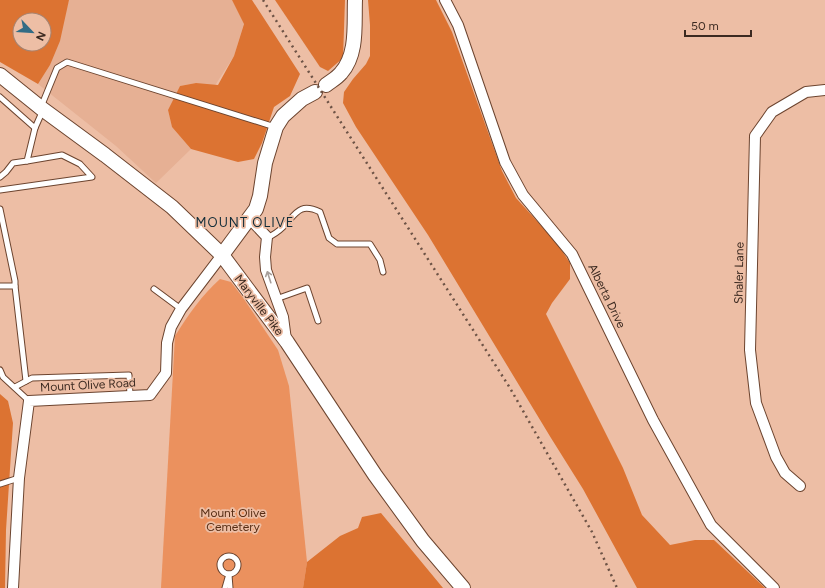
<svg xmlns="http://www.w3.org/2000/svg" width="825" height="588" font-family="Figtree,sans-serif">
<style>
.built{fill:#e6b094}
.green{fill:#eb915e}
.forest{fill:#dc7332;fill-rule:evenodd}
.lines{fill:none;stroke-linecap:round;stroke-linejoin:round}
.lane-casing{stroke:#6c442f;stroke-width:7}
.street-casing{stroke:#6c442f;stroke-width:12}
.secondary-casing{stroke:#6c442f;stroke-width:16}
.lane{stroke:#fff;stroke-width:5}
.street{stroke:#fff;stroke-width:10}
.secondary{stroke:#fff;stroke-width:14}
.rail{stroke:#6d5346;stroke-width:2.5;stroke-dasharray:2 4;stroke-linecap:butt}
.oneway{stroke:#a79f9b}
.labels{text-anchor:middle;stroke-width:3.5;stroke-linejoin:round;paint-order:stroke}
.street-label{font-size:12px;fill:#3c2a21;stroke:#edbea5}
.park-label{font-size:12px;fill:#572d14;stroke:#edbea5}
.neighbourhood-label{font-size:13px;letter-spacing:1px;fill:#122d39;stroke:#edbea5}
</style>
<rect width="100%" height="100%" fill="#edbea5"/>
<polygon class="built" points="69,0 232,0 244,23 234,56 214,87 196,83 180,86 168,110 172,127 191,149 156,183 116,146 38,84 50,65"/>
<path class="green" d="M220,279L231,282L244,299L278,350L289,386L307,562L303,588H161L175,336C188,315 202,295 220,279Z"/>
<g class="forest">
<path d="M0,0H69L60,41L50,65L38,84L0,62ZM20,20H44V44H20Z"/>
<polygon points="232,0 252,0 300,74 290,96 274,107 262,143 254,159 238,162 191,149 172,127 168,110 180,86 196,83 218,85 234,56 244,24"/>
<polygon points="275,0 345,0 343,58 328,71 320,67"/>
<polygon points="368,0 436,0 452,32 502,171 516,198 557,243 570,263 570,279 552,303 546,314 623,468 642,515 670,545 695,540 714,540 765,588 637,588 583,489 551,438 428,235 356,127 343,103 344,92 353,79 366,64 370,56 370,25"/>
<polygon points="0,394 8,401 13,423 6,530 5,588 0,588"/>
<polygon points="381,513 443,588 303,588 307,562 340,536 358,528 362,517"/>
</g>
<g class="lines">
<g class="lane-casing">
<g id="lane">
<polyline points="0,97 35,128 43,110"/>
<polyline points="41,107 57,68 67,62 275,127"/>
<polyline points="0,177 6,172 13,163 27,161 35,128"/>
<polyline points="0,190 92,177 80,164 62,155 27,161"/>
<polyline points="0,209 15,281 15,286"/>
<path d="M267,238C273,235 278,232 283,227C296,214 299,202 320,212L329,238L337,244H370L380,260L383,272"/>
<polyline points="0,286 15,286 26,381"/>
<polyline points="154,289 181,309"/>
<polyline points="276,299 307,288 318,321"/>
<polyline points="0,370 3,377 29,401"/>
<polyline points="15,387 32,378 129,375 130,396"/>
<polyline points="0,484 19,478"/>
<circle cx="229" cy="565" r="9"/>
<polyline points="229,575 230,588"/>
<polyline points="225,588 229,574"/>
</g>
</g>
<g class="street-casing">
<g id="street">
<polyline points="445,0 458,25 505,162 523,195 572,254 653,420 711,525 774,588"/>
<polyline points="249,218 267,237 265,257 266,270 283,317 286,340"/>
<polyline points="800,486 785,473 776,457 756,403 750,350 755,136 772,112 806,92 825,90"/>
<polyline points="13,588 19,478 29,401 150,395 166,373 167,343 171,327 181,309 222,255"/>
</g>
</g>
<g class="secondary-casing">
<g id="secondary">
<polyline points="0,75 41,108 105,155 172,207 222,255 287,342 375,475 423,541 463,588"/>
<path d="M326,85C331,81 337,78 341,73C358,54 354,24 355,0"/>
<polyline points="222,255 256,209 260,196 265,163 276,127 283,116 302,99 315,92"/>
</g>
</g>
<use href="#lane" class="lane"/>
<use href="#street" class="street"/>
<use href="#secondary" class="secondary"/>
<polyline class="rail" points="263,0 510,388 592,532 617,588"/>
</g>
<defs><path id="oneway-shaft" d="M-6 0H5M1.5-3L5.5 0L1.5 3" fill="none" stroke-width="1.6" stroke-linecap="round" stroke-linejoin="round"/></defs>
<use class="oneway" href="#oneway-shaft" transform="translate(269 277) rotate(-108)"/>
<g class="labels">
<g class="street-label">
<text transform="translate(739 273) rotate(-89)" y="4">Shaler Lane</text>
<text transform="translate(607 296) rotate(64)" y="4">Alberta Drive</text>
<text transform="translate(259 305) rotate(53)" y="4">Maryville Pike</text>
<text transform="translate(88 385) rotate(-3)" y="4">Mount Olive Road</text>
</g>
<g class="park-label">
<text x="233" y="517">Mount Olive<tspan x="233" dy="14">Cemetery</tspan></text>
</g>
<g class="neighbourhood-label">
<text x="245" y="227">MOUNT OLIVE</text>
</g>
</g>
<g transform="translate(32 32) rotate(115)"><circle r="19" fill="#edbea5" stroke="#a68370"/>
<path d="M0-3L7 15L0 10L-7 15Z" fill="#326c85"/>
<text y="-6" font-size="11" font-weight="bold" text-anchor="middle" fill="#3c2a21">N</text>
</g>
<path d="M685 30v6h66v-6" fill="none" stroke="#3c2a21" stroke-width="2"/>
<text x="691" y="30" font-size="12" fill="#3c2a21" stroke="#edbea5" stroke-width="3" paint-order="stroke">50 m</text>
</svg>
